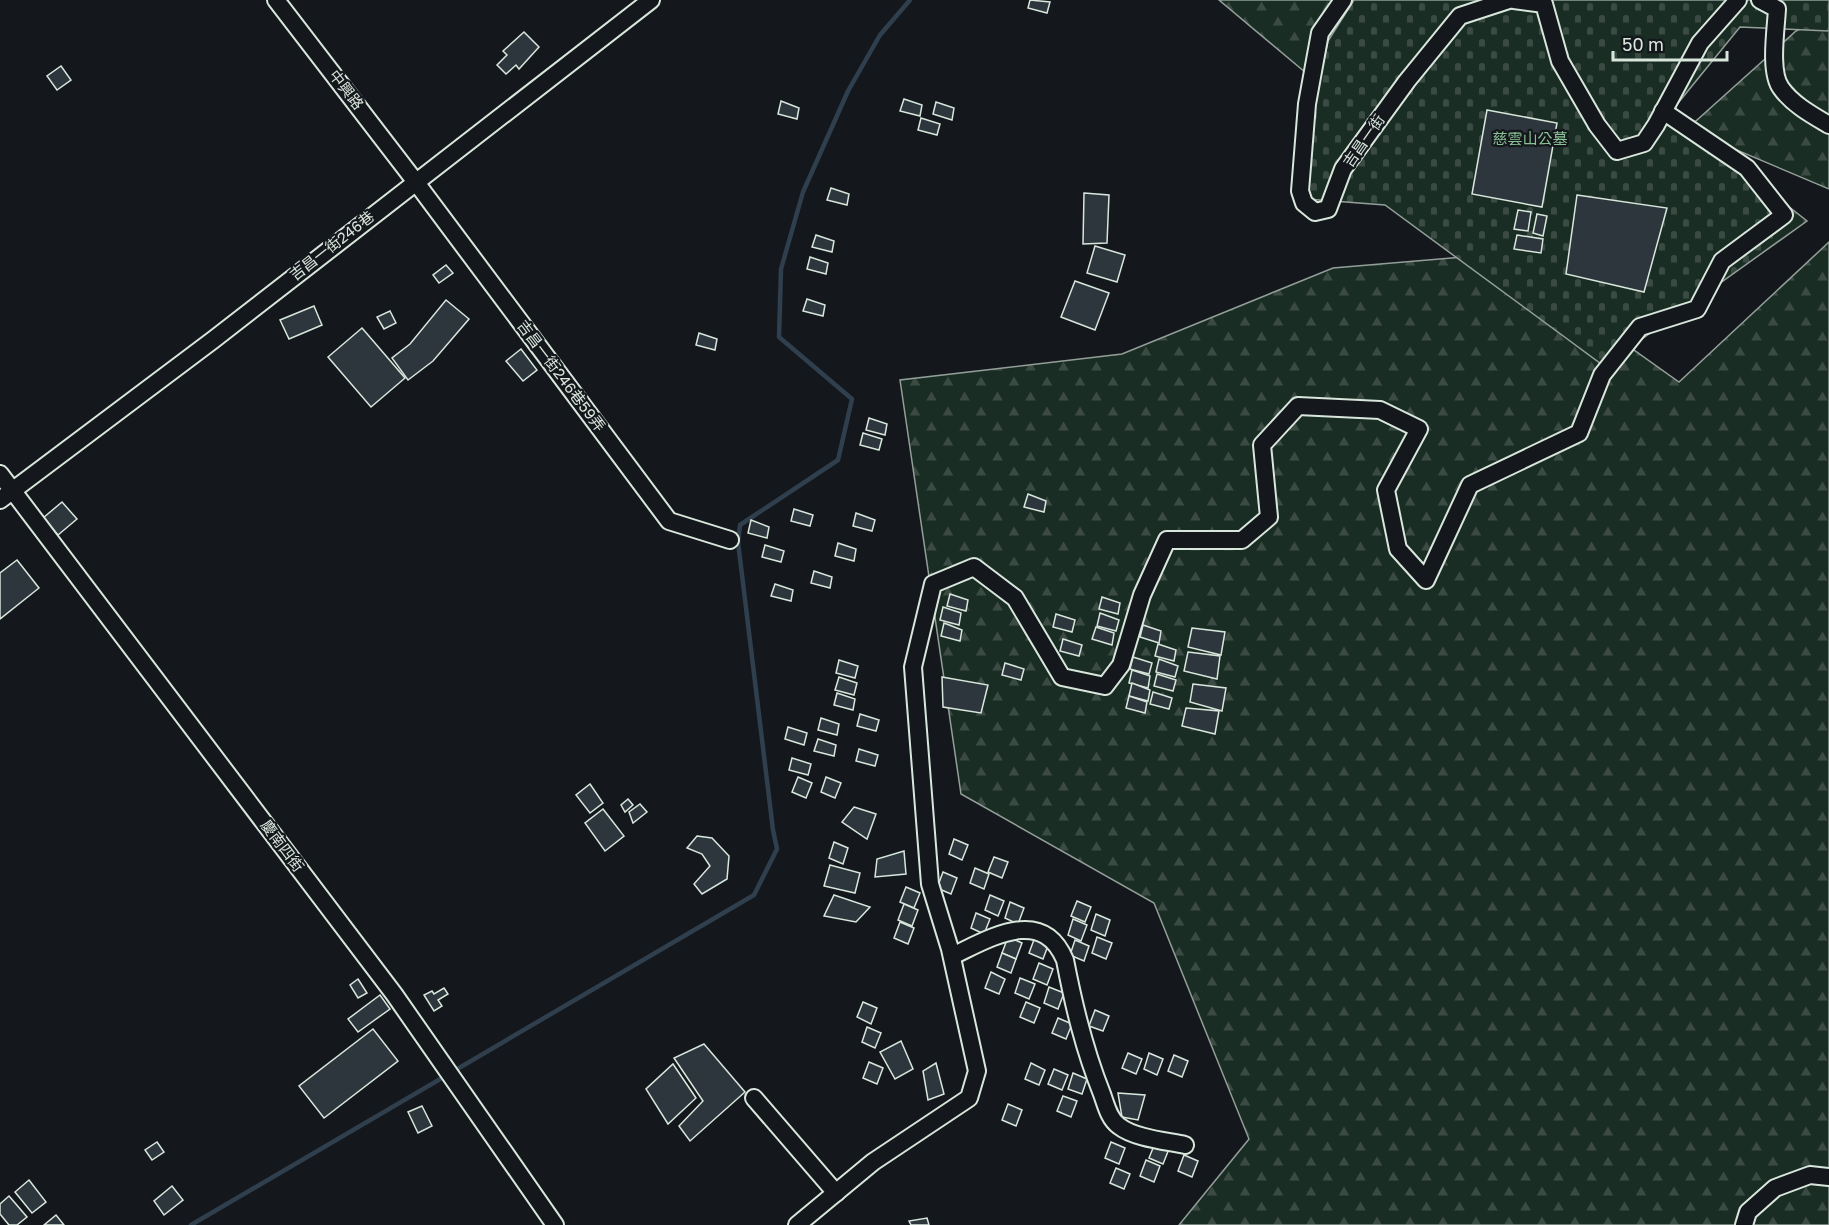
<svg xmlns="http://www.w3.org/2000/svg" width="1829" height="1225" font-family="'Golos Text','Noto Sans TC',sans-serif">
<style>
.forest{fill:url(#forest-firs);stroke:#939e99;stroke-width:1.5}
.cemetery{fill:url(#cemetery-stones);stroke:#939e99;stroke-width:1.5}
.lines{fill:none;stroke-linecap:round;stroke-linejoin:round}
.stream{stroke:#2f3f4d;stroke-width:4.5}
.building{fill:#2c363c;stroke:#d8e6dc;stroke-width:1.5}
.minor-casing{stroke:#d8e6dc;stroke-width:20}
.minor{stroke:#14181c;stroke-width:16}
.labels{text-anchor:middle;stroke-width:4.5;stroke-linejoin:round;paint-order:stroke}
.street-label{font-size:15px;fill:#d8e6dc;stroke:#14181c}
.park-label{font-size:15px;fill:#8ac095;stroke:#14181c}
</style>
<defs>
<pattern id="forest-firs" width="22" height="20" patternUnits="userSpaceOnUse" patternTransform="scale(1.5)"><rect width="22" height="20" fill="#1a2d24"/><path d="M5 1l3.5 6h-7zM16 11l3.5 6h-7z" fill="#3b4b43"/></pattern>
<pattern id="cemetery-stones" width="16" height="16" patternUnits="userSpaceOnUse" patternTransform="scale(1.5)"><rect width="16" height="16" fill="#1a2d24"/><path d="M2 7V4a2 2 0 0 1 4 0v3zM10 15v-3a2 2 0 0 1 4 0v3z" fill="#3b4b43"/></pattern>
</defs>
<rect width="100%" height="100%" fill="#14181c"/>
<g class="forest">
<polygon points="1219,0 1400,0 1337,99"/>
<polygon points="1829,15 1829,189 1687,129 1796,31"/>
<polygon points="1829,242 1829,1225 1179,1225 1249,1139 1154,903 961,794 900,380 1122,354 1333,268 1499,254 1679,382"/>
</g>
<polygon class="cemetery" points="1354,0 1829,0 1829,31 1740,27 1670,113 1807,221 1604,366 1385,205 1294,198 1328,41"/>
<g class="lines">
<polyline class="stream" points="191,1225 754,895 777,849 773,830 738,542 740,525 838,460 852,399 779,337 781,269 803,192 848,91 880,35 910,0"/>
</g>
<g class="building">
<polygon points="1030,0 1050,2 1047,13 1028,8"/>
<polygon points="524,32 539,47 519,69 516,65 506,74 497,65 507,55 503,51"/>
<polygon points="61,66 71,80 57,90 47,76"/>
<polygon points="904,99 922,105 920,116 900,111"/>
<polygon points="781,101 799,108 797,119 778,114"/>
<polygon points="936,102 954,108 952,120 933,114"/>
<polygon points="1487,110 1557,123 1542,207 1472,194"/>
<polygon points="921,118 940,124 937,135 918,130"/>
<polygon points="831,188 849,194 847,205 827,200"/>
<polygon points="1084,193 1109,195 1107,243 1083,244"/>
<polygon points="1577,195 1667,208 1644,292 1566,274"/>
<polygon points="1518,210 1531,212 1528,231 1514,229"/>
<polygon points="1537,214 1547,216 1543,236 1533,233"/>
<polygon points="816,235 834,241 832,252 812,247"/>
<polygon points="1517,235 1543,239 1541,253 1514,249"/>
<polygon points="1095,246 1125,255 1117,282 1087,273"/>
<polygon points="810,257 828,263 826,274 807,269"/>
<polygon points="446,265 453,273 439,283 433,275"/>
<polygon points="1075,281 1109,293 1095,330 1061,317"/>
<polygon points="807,299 825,305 823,316 803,311"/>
<polygon points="446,300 469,319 433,361 408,380 392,358 410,344"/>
<polygon points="314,306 322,325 289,339 280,320"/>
<polygon points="390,311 396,323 384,329 377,317"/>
<polygon points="362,328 405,378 371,407 328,357"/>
<polygon points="699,333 717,339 715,350 696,345"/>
<polygon points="521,349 537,370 523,381 506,361"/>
<polygon points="869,418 887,424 885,435 866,430"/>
<polygon points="863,433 882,439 879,450 860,445"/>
<polygon points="1028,494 1046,501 1044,512 1024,507"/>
<polygon points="62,502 77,519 58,535 43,518"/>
<polygon points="794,509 813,515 810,526 791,521"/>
<polygon points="856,513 875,520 872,531 853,526"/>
<polygon points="751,520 769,527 767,538 748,533"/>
<polygon points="838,543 856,549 854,561 835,556"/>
<polygon points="765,545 784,551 781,562 762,557"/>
<polygon points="17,560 39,588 0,619 0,573"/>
<polygon points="814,571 832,577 830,588 811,583"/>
<polygon points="775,584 793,590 791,601 771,596"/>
<polygon points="950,594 968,600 966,611 947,606"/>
<polygon points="1102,597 1120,603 1118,614 1099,609"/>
<polygon points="943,607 961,613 959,625 940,620"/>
<polygon points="1100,613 1119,620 1116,631 1097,626"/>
<polygon points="1056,614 1075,620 1072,632 1053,627"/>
<polygon points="944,623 962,630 960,641 941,636"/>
<polygon points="1143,625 1161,631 1159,643 1140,637"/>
<polygon points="1096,627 1114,633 1112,645 1092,639"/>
<polygon points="1192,628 1225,632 1221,655 1188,647"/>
<polygon points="1063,639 1082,645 1079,656 1060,651"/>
<polygon points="1158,644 1176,650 1174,661 1155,656"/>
<polygon points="1188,652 1220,656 1217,679 1184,671"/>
<polygon points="1133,657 1152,663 1149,674 1130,669"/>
<polygon points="1159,659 1178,666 1175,677 1156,672"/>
<polygon points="839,660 858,666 855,678 836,673"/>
<polygon points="1005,663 1024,669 1021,680 1002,675"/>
<polygon points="1132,670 1150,676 1148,688 1129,683"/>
<polygon points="1157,674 1176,680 1173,691 1154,686"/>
<polygon points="839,677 857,683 854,695 835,690"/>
<polygon points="942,677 988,685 981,713 943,707"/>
<polygon points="1132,683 1150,690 1148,701 1129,696"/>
<polygon points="1193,684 1226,688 1222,711 1190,702"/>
<polygon points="1153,692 1172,698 1169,709 1150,704"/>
<polygon points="837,693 855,699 853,710 834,705"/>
<polygon points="1129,696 1147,702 1145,713 1126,708"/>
<polygon points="1186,708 1219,711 1215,734 1182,726"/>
<polygon points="860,714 879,720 876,731 857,726"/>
<polygon points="821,718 839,724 837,735 818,730"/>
<polygon points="788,727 807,733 804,745 785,739"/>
<polygon points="818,739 836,745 834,756 814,751"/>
<polygon points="859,749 878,755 875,766 856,761"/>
<polygon points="792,758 811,764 808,775 789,770"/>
<polygon points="798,777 812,783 806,798 792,792"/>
<polygon points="826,777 841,783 835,798 821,792"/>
<polygon points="590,784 603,803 590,813 576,795"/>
<polygon points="628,799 633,805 625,812 621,805"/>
<polygon points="640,804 647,812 633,823 629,812"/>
<polygon points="854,807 876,814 867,839 842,822"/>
<polygon points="603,809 624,836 605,851 585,823"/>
<polygon points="697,836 712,838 729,856 727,879 702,894 694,884 710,866 702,854 687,848"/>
<polygon points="954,839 968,845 962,860 949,854"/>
<polygon points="834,842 848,848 843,864 829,858"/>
<polygon points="904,851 906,874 875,877 877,859"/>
<polygon points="994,857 1008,862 1002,878 988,872"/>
<polygon points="830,865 860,873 855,893 824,886"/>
<polygon points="975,868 989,874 984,889 970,883"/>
<polygon points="943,872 957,878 951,894 937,888"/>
<polygon points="906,887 920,893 914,908 900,902"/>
<polygon points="834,895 870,907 856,922 824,916"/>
<polygon points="990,895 1004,901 998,916 985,910"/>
<polygon points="1077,901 1091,907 1085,922 1071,916"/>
<polygon points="1010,902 1024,908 1018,924 1005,918"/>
<polygon points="904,904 918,910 912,926 898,920"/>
<polygon points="976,913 990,919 984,934 971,928"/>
<polygon points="1096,914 1110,920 1105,936 1091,930"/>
<polygon points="1073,919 1087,925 1081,941 1068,935"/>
<polygon points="900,922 914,928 908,944 894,938"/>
<polygon points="1008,937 1022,943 1016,959 1002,953"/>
<polygon points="1035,937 1049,943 1043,959 1029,953"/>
<polygon points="1097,937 1112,943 1106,959 1092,953"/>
<polygon points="1075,940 1089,946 1084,961 1070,955"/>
<polygon points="1002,953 1016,959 1011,973 997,967"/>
<polygon points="1039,963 1053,969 1047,985 1033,979"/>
<polygon points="991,972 1005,979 999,994 985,988"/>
<polygon points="1020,978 1035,984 1029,999 1015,993"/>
<polygon points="358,979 367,993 358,998 350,985"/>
<polygon points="1049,987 1064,993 1058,1009 1044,1003"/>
<polygon points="444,988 448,994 438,1000 442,1006 434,1011 424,995 432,991 434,994"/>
<polygon points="380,995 390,1009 358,1032 348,1019"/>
<polygon points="863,1002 877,1008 871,1024 857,1017"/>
<polygon points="1026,1002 1040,1008 1034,1023 1020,1017"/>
<polygon points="1095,1010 1109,1016 1103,1031 1089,1026"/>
<polygon points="1058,1018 1072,1024 1066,1039 1052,1033"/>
<polygon points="867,1027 881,1033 875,1048 862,1042"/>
<polygon points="373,1029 398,1061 324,1118 299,1086"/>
<polygon points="901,1041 913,1069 895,1079 880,1052"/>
<polygon points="704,1044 745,1092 690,1141 679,1126 703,1101 674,1058"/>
<polygon points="1128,1053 1142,1059 1136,1074 1122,1068"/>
<polygon points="1149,1053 1163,1059 1157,1075 1144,1069"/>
<polygon points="1174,1055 1188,1061 1182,1077 1168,1071"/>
<polygon points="869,1062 883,1068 877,1084 863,1078"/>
<polygon points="936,1063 944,1094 928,1100 923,1071"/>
<polygon points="1031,1063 1045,1070 1039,1085 1025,1079"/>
<polygon points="673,1064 696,1098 668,1124 646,1089"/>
<polygon points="1054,1069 1068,1075 1062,1090 1048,1084"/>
<polygon points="1073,1073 1087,1079 1082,1094 1068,1089"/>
<polygon points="1118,1093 1145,1095 1138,1120 1122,1117"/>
<polygon points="1063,1096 1077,1101 1071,1117 1057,1111"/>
<polygon points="1008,1104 1022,1110 1016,1126 1002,1120"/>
<polygon points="422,1106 432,1126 418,1133 408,1112"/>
<polygon points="157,1142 164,1152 152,1160 145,1150"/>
<polygon points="1111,1142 1125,1148 1119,1164 1105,1158"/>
<polygon points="1155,1143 1169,1149 1163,1164 1149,1158"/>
<polygon points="1184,1155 1198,1161 1192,1177 1178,1171"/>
<polygon points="1146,1160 1160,1166 1154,1182 1140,1176"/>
<polygon points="1116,1168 1130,1174 1124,1189 1110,1183"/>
<polygon points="29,1180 46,1202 32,1213 15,1192"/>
<polygon points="172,1186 183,1200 164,1215 154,1201"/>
<polygon points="9,1196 27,1217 17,1225 9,1225 0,1214 0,1204"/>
<polygon points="56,1215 64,1225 44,1225"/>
<polygon points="927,1218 929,1225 911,1225 909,1221"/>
</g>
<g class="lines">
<g class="minor-casing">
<g id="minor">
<polyline points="276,0 415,181 669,521 730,540"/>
<polyline points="1343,0 1320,33 1307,104 1300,191 1304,203 1315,212 1328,209 1343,169 1407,81 1460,16 1509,0"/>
<polyline points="1514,0 1544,4 1560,61 1597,125 1617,151 1644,143 1656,125 1700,43 1738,0"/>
<path d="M1760,0L1777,9C1776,29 1769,72 1781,88C1792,104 1812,115 1829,125"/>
<polyline points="0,474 394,994 555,1225"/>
<polyline points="0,500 213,340 651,0"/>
<path d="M952,956C989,939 1042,905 1065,960C1074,1007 1084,1049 1102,1094C1106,1105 1109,1119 1119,1126C1134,1138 1166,1141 1185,1145"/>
<polyline points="754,1098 836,1193"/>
<polyline points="797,1225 873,1162 969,1098 977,1071 950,949 930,884 913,667 933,584 974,567 1015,598 1062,677 1105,686 1121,665 1142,595 1167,540 1242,540 1269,517 1262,445 1298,406 1380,410 1419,429 1386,490 1398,549 1426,580 1470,485 1579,433 1602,375 1640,327 1697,309 1722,261 1784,215 1747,168 1663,111"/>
<polyline points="1744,1225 1748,1212 1775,1188 1810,1175 1829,1177"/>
</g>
</g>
<use href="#minor" class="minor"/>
</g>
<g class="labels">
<g class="street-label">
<text transform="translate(346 90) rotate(52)" y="5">中興路</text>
<text transform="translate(1364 141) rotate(-55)" y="5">吉昌一街</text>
<text transform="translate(332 246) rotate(-38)" y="5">吉昌一街246巷</text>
<text transform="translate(561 376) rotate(53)" y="5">吉昌一街246巷59弄</text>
<text transform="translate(282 846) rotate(53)" y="5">慶南四街</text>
</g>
<g class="park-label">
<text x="1530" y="144">慈雲山公墓</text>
</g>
</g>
<path d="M1613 51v9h114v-9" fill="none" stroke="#d8e6dc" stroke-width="3"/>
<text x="1622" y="51" font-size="18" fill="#d8e6dc" stroke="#14181c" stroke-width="4.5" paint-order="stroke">50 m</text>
</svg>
